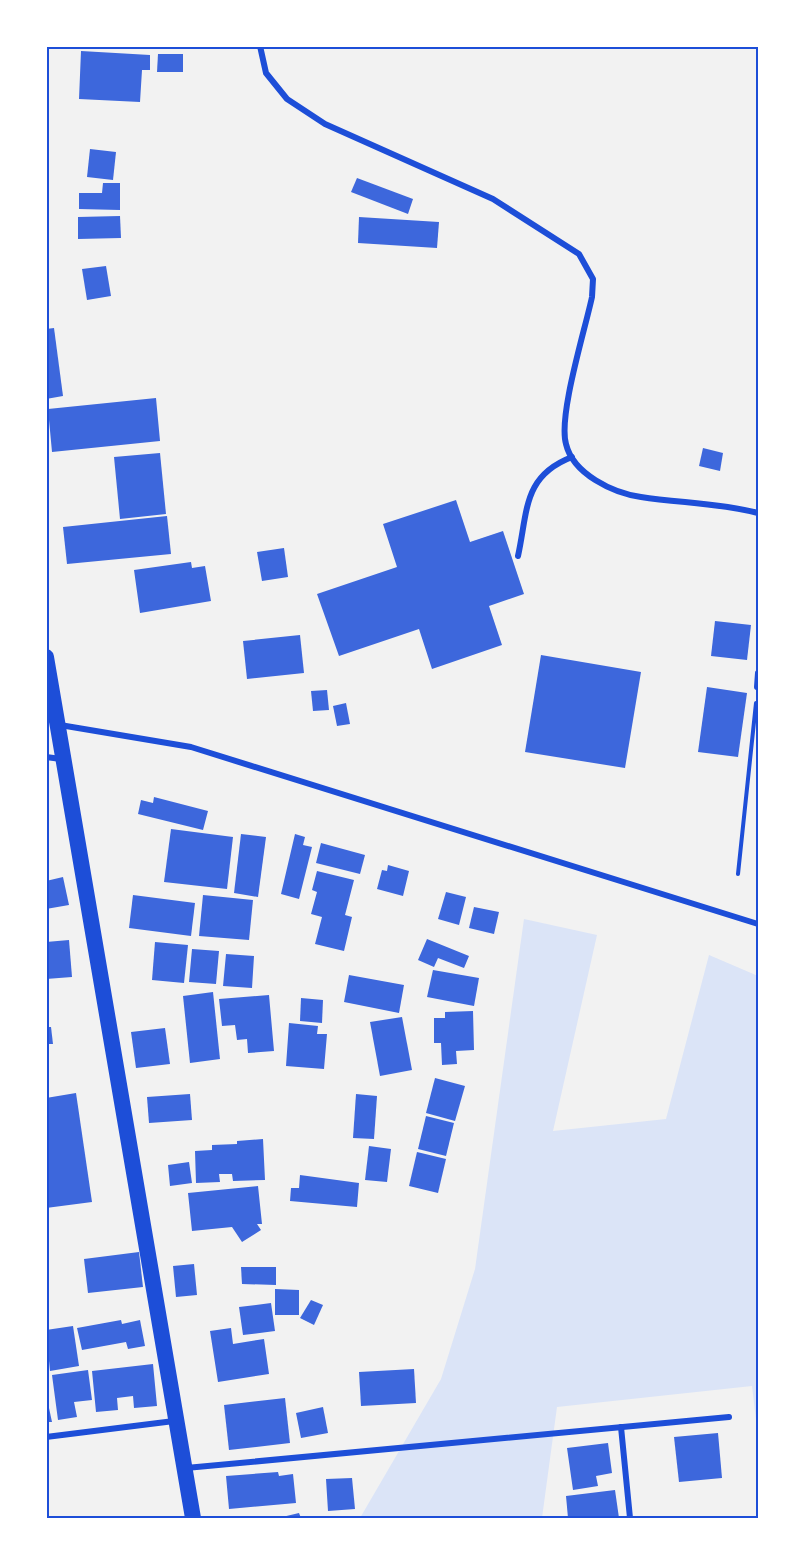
<svg xmlns="http://www.w3.org/2000/svg" width="805" height="1565" font-family="'Public Sans',sans-serif">
<style>
.green{fill:#dbe4f7}
.building{fill:#3d67dc}
.lines{fill:none;stroke-linecap:round;stroke-linejoin:round}
.path{stroke:#1d4ed8;stroke-width:4}
.minor{stroke:#1d4ed8;stroke-width:6}
.trunk{stroke:#1d4ed8;stroke-width:16}
.neatline{fill:none;stroke:#1d4ed8;stroke-width:2}
</style>
<rect width="100%" height="100%" fill="#f2f2f2"/>
<polygon class="green" points="524,919 597,935 553,1131 666,1119 709,955 758,976 758,1437 752,1386 557,1407 542,1518 360,1518 441,1379 475,1269"/>
<g class="building">
<polygon points="81,51 150,55 150,70 142,70 140,102 79,99"/>
<polygon points="158,54 183,54 183,72 157,72"/>
<polygon points="90,149 116,152 113,180 87,177"/>
<polygon points="357,178 413,199 408,214 351,192"/>
<polygon points="103,183 120,183 120,210 79,209 79,193 102,193"/>
<polygon points="120,216 121,238 78,239 78,217"/>
<polygon points="359,217 439,222 437,248 358,243"/>
<polygon points="106,266 111,296 87,300 82,269"/>
<polygon points="54,328 63,396 46,399 46,329"/>
<polygon points="156,398 160,441 52,452 48,409"/>
<polygon points="703,448 723,453 720,471 699,466"/>
<polygon points="160,453 166,514 120,519 114,457"/>
<polygon points="456,500 470,542 503,531 524,594 489,606 502,645 432,669 419,629 339,656 317,594 397,567 383,524"/>
<polygon points="167,516 171,554 67,564 63,527"/>
<polygon points="284,548 288,577 262,581 257,552"/>
<polygon points="191,562 192,568 205,566 211,601 140,613 134,570"/>
<polygon points="715,621 751,625 747,660 711,656"/>
<polygon points="300,635 304,673 247,679 243,641"/>
<polygon points="541,655 641,672 625,768 525,752"/>
<polygon points="707,687 747,693 738,757 698,752"/>
<polygon points="327,690 329,710 313,711 311,691"/>
<polygon points="346,703 350,724 337,726 333,706"/>
<polygon points="154,797 208,811 203,830 138,814 141,800 153,803"/>
<polygon points="171,829 233,837 227,889 164,882"/>
<polygon points="241,834 266,837 258,897 234,893"/>
<polygon points="295,834 305,837 303,845 312,847 299,899 281,894"/>
<polygon points="321,843 365,855 360,874 316,863"/>
<polygon points="388,865 409,871 403,896 377,889 382,870 387,871"/>
<polygon points="317,871 354,880 345,915 352,917 344,951 315,944 322,917 311,914 317,892 312,890"/>
<polygon points="63,877 69,905 46,909 46,881"/>
<polygon points="446,892 466,897 459,925 438,919"/>
<polygon points="133,895 195,903 191,936 129,928"/>
<polygon points="203,895 253,900 249,940 199,936"/>
<polygon points="474,907 499,912 494,934 469,928"/>
<polygon points="427,939 469,956 464,968 438,958 434,967 418,960"/>
<polygon points="69,940 72,977 46,979 46,942"/>
<polygon points="155,942 188,945 184,983 152,980"/>
<polygon points="192,949 219,951 216,984 189,982"/>
<polygon points="226,954 254,956 252,988 223,986"/>
<polygon points="433,970 479,978 474,1006 427,997"/>
<polygon points="349,975 404,985 399,1013 344,1002"/>
<polygon points="213,992 220,1059 190,1063 183,996"/>
<polygon points="269,995 274,1051 248,1053 247,1039 237,1040 235,1025 222,1026 219,999"/>
<polygon points="301,998 323,1000 322,1023 300,1021"/>
<polygon points="473,1011 474,1050 456,1051 457,1064 442,1065 441,1043 434,1043 434,1018 445,1018 445,1012"/>
<polygon points="402,1017 412,1070 380,1076 370,1022"/>
<polygon points="289,1023 318,1026 317,1034 327,1034 324,1069 286,1066"/>
<polygon points="46,1027 51,1027 53,1044 46,1044"/>
<polygon points="165,1028 170,1064 136,1068 131,1032"/>
<polygon points="435,1078 465,1086 455,1121 426,1113"/>
<polygon points="76,1093 92,1202 46,1208 46,1098"/>
<polygon points="190,1094 192,1120 149,1123 147,1097"/>
<polygon points="356,1094 377,1096 374,1139 353,1138"/>
<polygon points="426,1116 454,1123 446,1156 418,1149"/>
<polygon points="263,1139 265,1180 233,1181 232,1174 219,1174 220,1182 196,1183 195,1151 212,1150 212,1145 237,1144 237,1141"/>
<polygon points="369,1146 391,1149 387,1182 365,1180"/>
<polygon points="417,1152 446,1159 438,1193 409,1186"/>
<polygon points="189,1162 192,1183 170,1186 168,1165"/>
<polygon points="300,1175 359,1183 357,1207 290,1201 291,1188 299,1188"/>
<polygon points="258,1186 262,1224 257,1224 261,1230 242,1242 232,1227 192,1231 188,1193"/>
<polygon points="139,1252 143,1287 88,1293 84,1259"/>
<polygon points="194,1264 197,1295 176,1297 173,1266"/>
<polygon points="241,1267 276,1267 276,1285 242,1284"/>
<polygon points="275,1289 299,1290 299,1315 275,1315"/>
<polygon points="311,1300 323,1305 314,1325 300,1318"/>
<polygon points="271,1303 275,1331 243,1335 239,1307"/>
<polygon points="121,1320 122,1324 140,1320 145,1346 128,1349 126,1342 82,1350 77,1328"/>
<polygon points="73,1326 79,1366 50,1371 46,1330"/>
<polygon points="231,1328 233,1344 264,1339 269,1374 218,1382 210,1331"/>
<polygon points="153,1364 157,1406 134,1408 133,1396 117,1398 118,1410 96,1412 92,1371"/>
<polygon points="414,1369 416,1403 361,1406 359,1372"/>
<polygon points="88,1370 92,1400 74,1402 77,1417 58,1420 52,1375"/>
<polygon points="46,1394 52,1422 46,1422"/>
<polygon points="285,1398 290,1443 229,1450 224,1405"/>
<polygon points="323,1407 328,1433 301,1438 296,1413"/>
<polygon points="718,1433 722,1478 679,1482 674,1437"/>
<polygon points="608,1443 612,1473 596,1476 598,1486 573,1490 567,1448"/>
<polygon points="278,1472 279,1476 293,1474 296,1503 229,1509 226,1476"/>
<polygon points="352,1478 355,1509 328,1511 326,1479"/>
<polygon points="615,1490 619,1518 568,1518 566,1496"/>
<polygon points="299,1513 301,1518 278,1518"/>
</g>
<g class="lines">
<polyline class="path" points="738,874 756,703"/>
<g class="minor">
<path d="M260,46L266,73L287,99L325,124L493,199L579,254L593,279L592,297C585,330 558,416 566,444C573,474 613,493 641,497C680,503 720,503 758,513"/>
<path d="M518,556C528,510 523,476 572,457"/>
<polyline points="757,687 758,673"/>
<polyline points="60,725 191,747 758,924"/>
<polyline points="46,757 61,759"/>
<polyline points="621,1427 630,1518"/>
<polyline points="46,1437 174,1421"/>
<polyline points="186,1468 729,1417"/>
</g>
<polyline class="trunk" points="46,657 193,1518"/>
</g>
<rect width="805" height="1565" fill="none" stroke="#ffffff" stroke-width="96"/>
<rect x="48" y="48" width="709" height="1469" class="neatline"/>
</svg>
